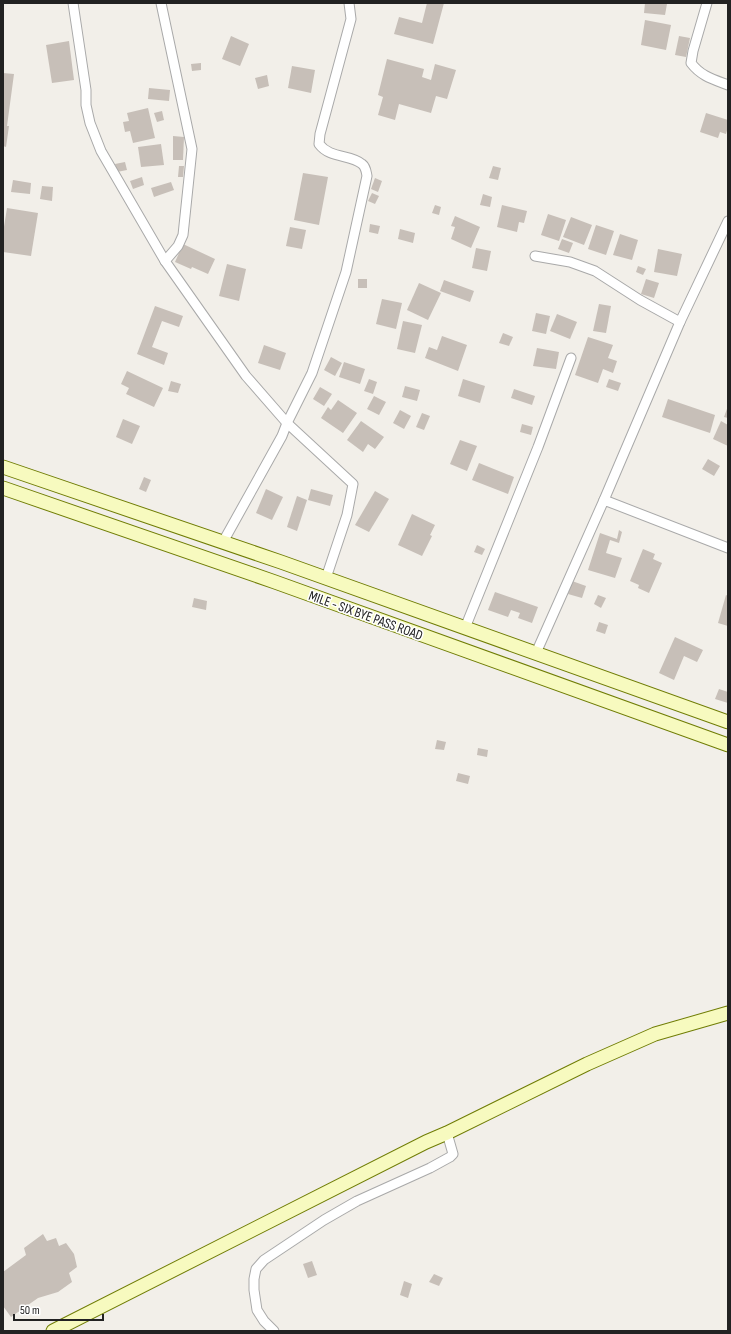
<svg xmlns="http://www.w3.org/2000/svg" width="731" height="1334" font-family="'Sofia Sans Condensed',sans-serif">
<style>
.building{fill:#c7bfb8}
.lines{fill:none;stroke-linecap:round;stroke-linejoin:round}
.street-casing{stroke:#a9a9a9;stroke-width:11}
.secondary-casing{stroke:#707d05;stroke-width:15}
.street{stroke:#fff;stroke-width:9}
.secondary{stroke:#f7fabf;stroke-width:13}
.labels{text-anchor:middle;stroke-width:3;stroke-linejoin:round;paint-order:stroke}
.street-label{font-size:14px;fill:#222;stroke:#fff}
</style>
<rect width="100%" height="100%" fill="#f2efe9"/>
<g class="building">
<polygon points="427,3 444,3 433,44 394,34 399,17 422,23"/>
<polygon points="645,3 667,4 665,15 644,13"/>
<polygon points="645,20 671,25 666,50 641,45"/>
<polygon points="231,36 249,44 240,66 222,59"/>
<polygon points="679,36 690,38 686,57 675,55"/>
<polygon points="69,41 74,80 52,83 46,45"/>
<polygon points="387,59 424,69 422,77 431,80 435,64 456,70 447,99 436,96 431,113 399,104 395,120 378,115 383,97 378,95"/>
<polygon points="201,63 201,70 192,71 191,64"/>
<polygon points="292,66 315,70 311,93 288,88"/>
<polygon points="3,73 14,74 7,126 9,126 6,147 3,146"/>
<polygon points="267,75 269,86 258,89 255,78"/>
<polygon points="149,88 170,90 169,101 148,99"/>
<polygon points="148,108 155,138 133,143 130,131 125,132 123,122 129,121 127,113"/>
<polygon points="162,111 164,120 157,122 154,113"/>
<polygon points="706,113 728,120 728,127 726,134 720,132 718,138 700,132"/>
<polygon points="173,136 184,137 183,160 173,160"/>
<polygon points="161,144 164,165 141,167 138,147"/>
<polygon points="125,162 127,170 117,172 115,164"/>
<polygon points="179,166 184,166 183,177 178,177"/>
<polygon points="493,166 501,168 498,180 489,178"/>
<polygon points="303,173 328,177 319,225 294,220"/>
<polygon points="142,177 144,185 133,189 130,181"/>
<polygon points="375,178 382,181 378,192 371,189"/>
<polygon points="13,180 31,183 30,194 11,192"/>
<polygon points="171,182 174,190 154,197 151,188"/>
<polygon points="42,186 53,187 52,201 40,199"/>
<polygon points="372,193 379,196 375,204 368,201"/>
<polygon points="483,194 492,197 490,207 480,205"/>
<polygon points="435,205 441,207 439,215 432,213"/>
<polygon points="502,205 527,211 524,223 519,222 517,232 497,227"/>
<polygon points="7,208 38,213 31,256 3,252 3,233"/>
<polygon points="548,214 566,220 559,241 541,235"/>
<polygon points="455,216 480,227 471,248 451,239 455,227 451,226"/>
<polygon points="571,217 592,225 584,245 563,237"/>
<polygon points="370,224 380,226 378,234 369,232"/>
<polygon points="596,225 614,231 606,255 588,249"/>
<polygon points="290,227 306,230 302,249 286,246"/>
<polygon points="400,229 415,233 413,243 398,239"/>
<polygon points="620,234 638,240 632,260 613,255"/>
<polygon points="562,239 573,243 569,253 558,249"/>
<polygon points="183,244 215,259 208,274 192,267 191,269 175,262"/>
<polygon points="476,248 491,251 487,271 472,268"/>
<polygon points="658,249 682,254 677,276 654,272"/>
<polygon points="227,264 246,269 239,301 219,296"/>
<polygon points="638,266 646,269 643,275 636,272"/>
<rect x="358" y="279" width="9" height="9"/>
<polygon points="646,279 659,283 654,298 641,294"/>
<polygon points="444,280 474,291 470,302 440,291"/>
<polygon points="419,283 441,293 428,320 407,310"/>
<polygon points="382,299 402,303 396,329 376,324"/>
<polygon points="599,304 611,306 606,333 593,331"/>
<polygon points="155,306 183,316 179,327 162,321 152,347 168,353 164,365 137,354"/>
<polygon points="536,313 550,316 546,334 532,331"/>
<polygon points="557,314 577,322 570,339 550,331"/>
<polygon points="403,321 422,325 415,353 397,349"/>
<polygon points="503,333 513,337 509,346 499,343"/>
<polygon points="442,336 467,345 458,371 425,358 429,347 437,350"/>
<polygon points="588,337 613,345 608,358 617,361 613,373 603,369 598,383 575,375"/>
<polygon points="264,345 286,353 280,370 258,363"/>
<polygon points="537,348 559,352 556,369 533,366"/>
<polygon points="331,357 342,363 335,376 324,370"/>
<polygon points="344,362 365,369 360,384 339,377"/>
<polygon points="127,371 163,388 154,407 126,394 129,388 121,384"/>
<polygon points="369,379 377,382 373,394 364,391"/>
<polygon points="463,379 485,386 480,403 458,396"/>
<polygon points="609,379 621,383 618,391 606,387"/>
<polygon points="171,381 181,384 178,393 168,391"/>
<polygon points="405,386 420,390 417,401 402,397"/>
<polygon points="320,387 332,394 324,406 313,399"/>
<polygon points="514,389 535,396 532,405 511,398"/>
<polygon points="374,396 386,402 379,415 367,409"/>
<polygon points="668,399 715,415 710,433 662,417"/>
<polygon points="338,400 357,413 343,433 321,418 328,407 331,410"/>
<polygon points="728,406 728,418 724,417"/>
<polygon points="400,410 411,416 404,429 393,423"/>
<polygon points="422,413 430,416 424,430 416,427"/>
<polygon points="123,419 140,426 132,444 116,437"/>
<polygon points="361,421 384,437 375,449 368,444 363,452 347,440"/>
<polygon points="721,421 728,425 728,446 713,439"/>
<polygon points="522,424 533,427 531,435 520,432"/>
<polygon points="460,440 477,446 467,471 450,464"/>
<polygon points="708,459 720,466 714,476 702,469"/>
<polygon points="479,463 514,477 508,494 472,480"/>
<polygon points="144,477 151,480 146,492 139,489"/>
<polygon points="266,489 283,497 272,520 256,513"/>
<polygon points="311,489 333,495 330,506 308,500"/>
<polygon points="375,491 389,499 369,532 355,525"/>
<polygon points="297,496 307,500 297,531 287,527"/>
<polygon points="412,514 435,525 430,535 432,536 422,556 398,545"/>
<polygon points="619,530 622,532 619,543 610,540 606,553 622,558 615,578 588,570 600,533 617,539"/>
<polygon points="477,545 485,549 482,555 474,552"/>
<polygon points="643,549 655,554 653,559 662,563 649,593 638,588 639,585 630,581"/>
<polygon points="572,581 586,586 582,598 568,594"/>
<polygon points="495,592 538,607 532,623 518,618 520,613 511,610 508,617 488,610"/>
<polygon points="598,595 606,598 601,608 594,604"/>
<polygon points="726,595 728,596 728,626 718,623"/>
<polygon points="194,598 207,601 206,610 192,607"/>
<polygon points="599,622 608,625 605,634 596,631"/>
<polygon points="675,637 703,650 697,662 684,656 674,680 659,673"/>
<polygon points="719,689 728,692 728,703 715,699"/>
<polygon points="437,740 446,742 444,750 435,749"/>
<polygon points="478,748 488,750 487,757 477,755"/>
<polygon points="458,773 470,776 468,784 456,781"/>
<polygon points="43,1234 47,1241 56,1238 59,1246 66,1243 74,1254 77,1267 69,1273 72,1282 58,1292 38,1298 11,1317 3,1306 3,1272 26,1255 24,1248"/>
<polygon points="312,1261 317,1275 308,1278 303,1264"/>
<polygon points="434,1274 443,1278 439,1286 429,1282"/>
<polygon points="404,1281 412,1284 408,1298 400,1295"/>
</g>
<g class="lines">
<g class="street-casing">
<g id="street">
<path d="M73,3L86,90V105L90,123L101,151L165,261L246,376L287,423L312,373L346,272L367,176C366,171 366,167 362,164C351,154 330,159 319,144L320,134L351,19L349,3"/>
<polyline points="161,3 192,149 183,235 178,246 165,261"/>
<path d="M707,3L693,51L691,63C701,76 712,79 728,85"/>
<polyline points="535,256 570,262 595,271 640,300 680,322"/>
<polyline points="604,500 680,322 728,221"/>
<polyline points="223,542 282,436 287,423 353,484 347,515 326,578"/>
<polyline points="465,628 538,447 571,358"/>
<polyline points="536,653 604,500 728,548"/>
<polyline points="274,1331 264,1321 257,1310 254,1290 254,1279 256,1269 264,1260 324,1220 357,1201 430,1168 450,1157 453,1154 447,1133"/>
</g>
</g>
<g class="secondary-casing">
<g id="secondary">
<polyline points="3,467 281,562 728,722"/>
<polyline points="3,488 275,582 728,745"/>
<polyline points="53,1331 426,1142 447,1133 587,1064 655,1034 728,1013"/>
</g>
</g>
<use href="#street" class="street"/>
<use href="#secondary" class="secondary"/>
</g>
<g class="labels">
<g class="street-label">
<text transform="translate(366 615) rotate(20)" y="5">MILE - SIX BYE PASS ROAD</text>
</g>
</g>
<rect width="731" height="1334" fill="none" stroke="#222222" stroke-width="8"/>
<path d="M14 1314v6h89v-6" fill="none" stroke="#222222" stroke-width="2"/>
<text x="20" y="1314" font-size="12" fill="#222222" stroke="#ffffff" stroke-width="3" paint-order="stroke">50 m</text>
</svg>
